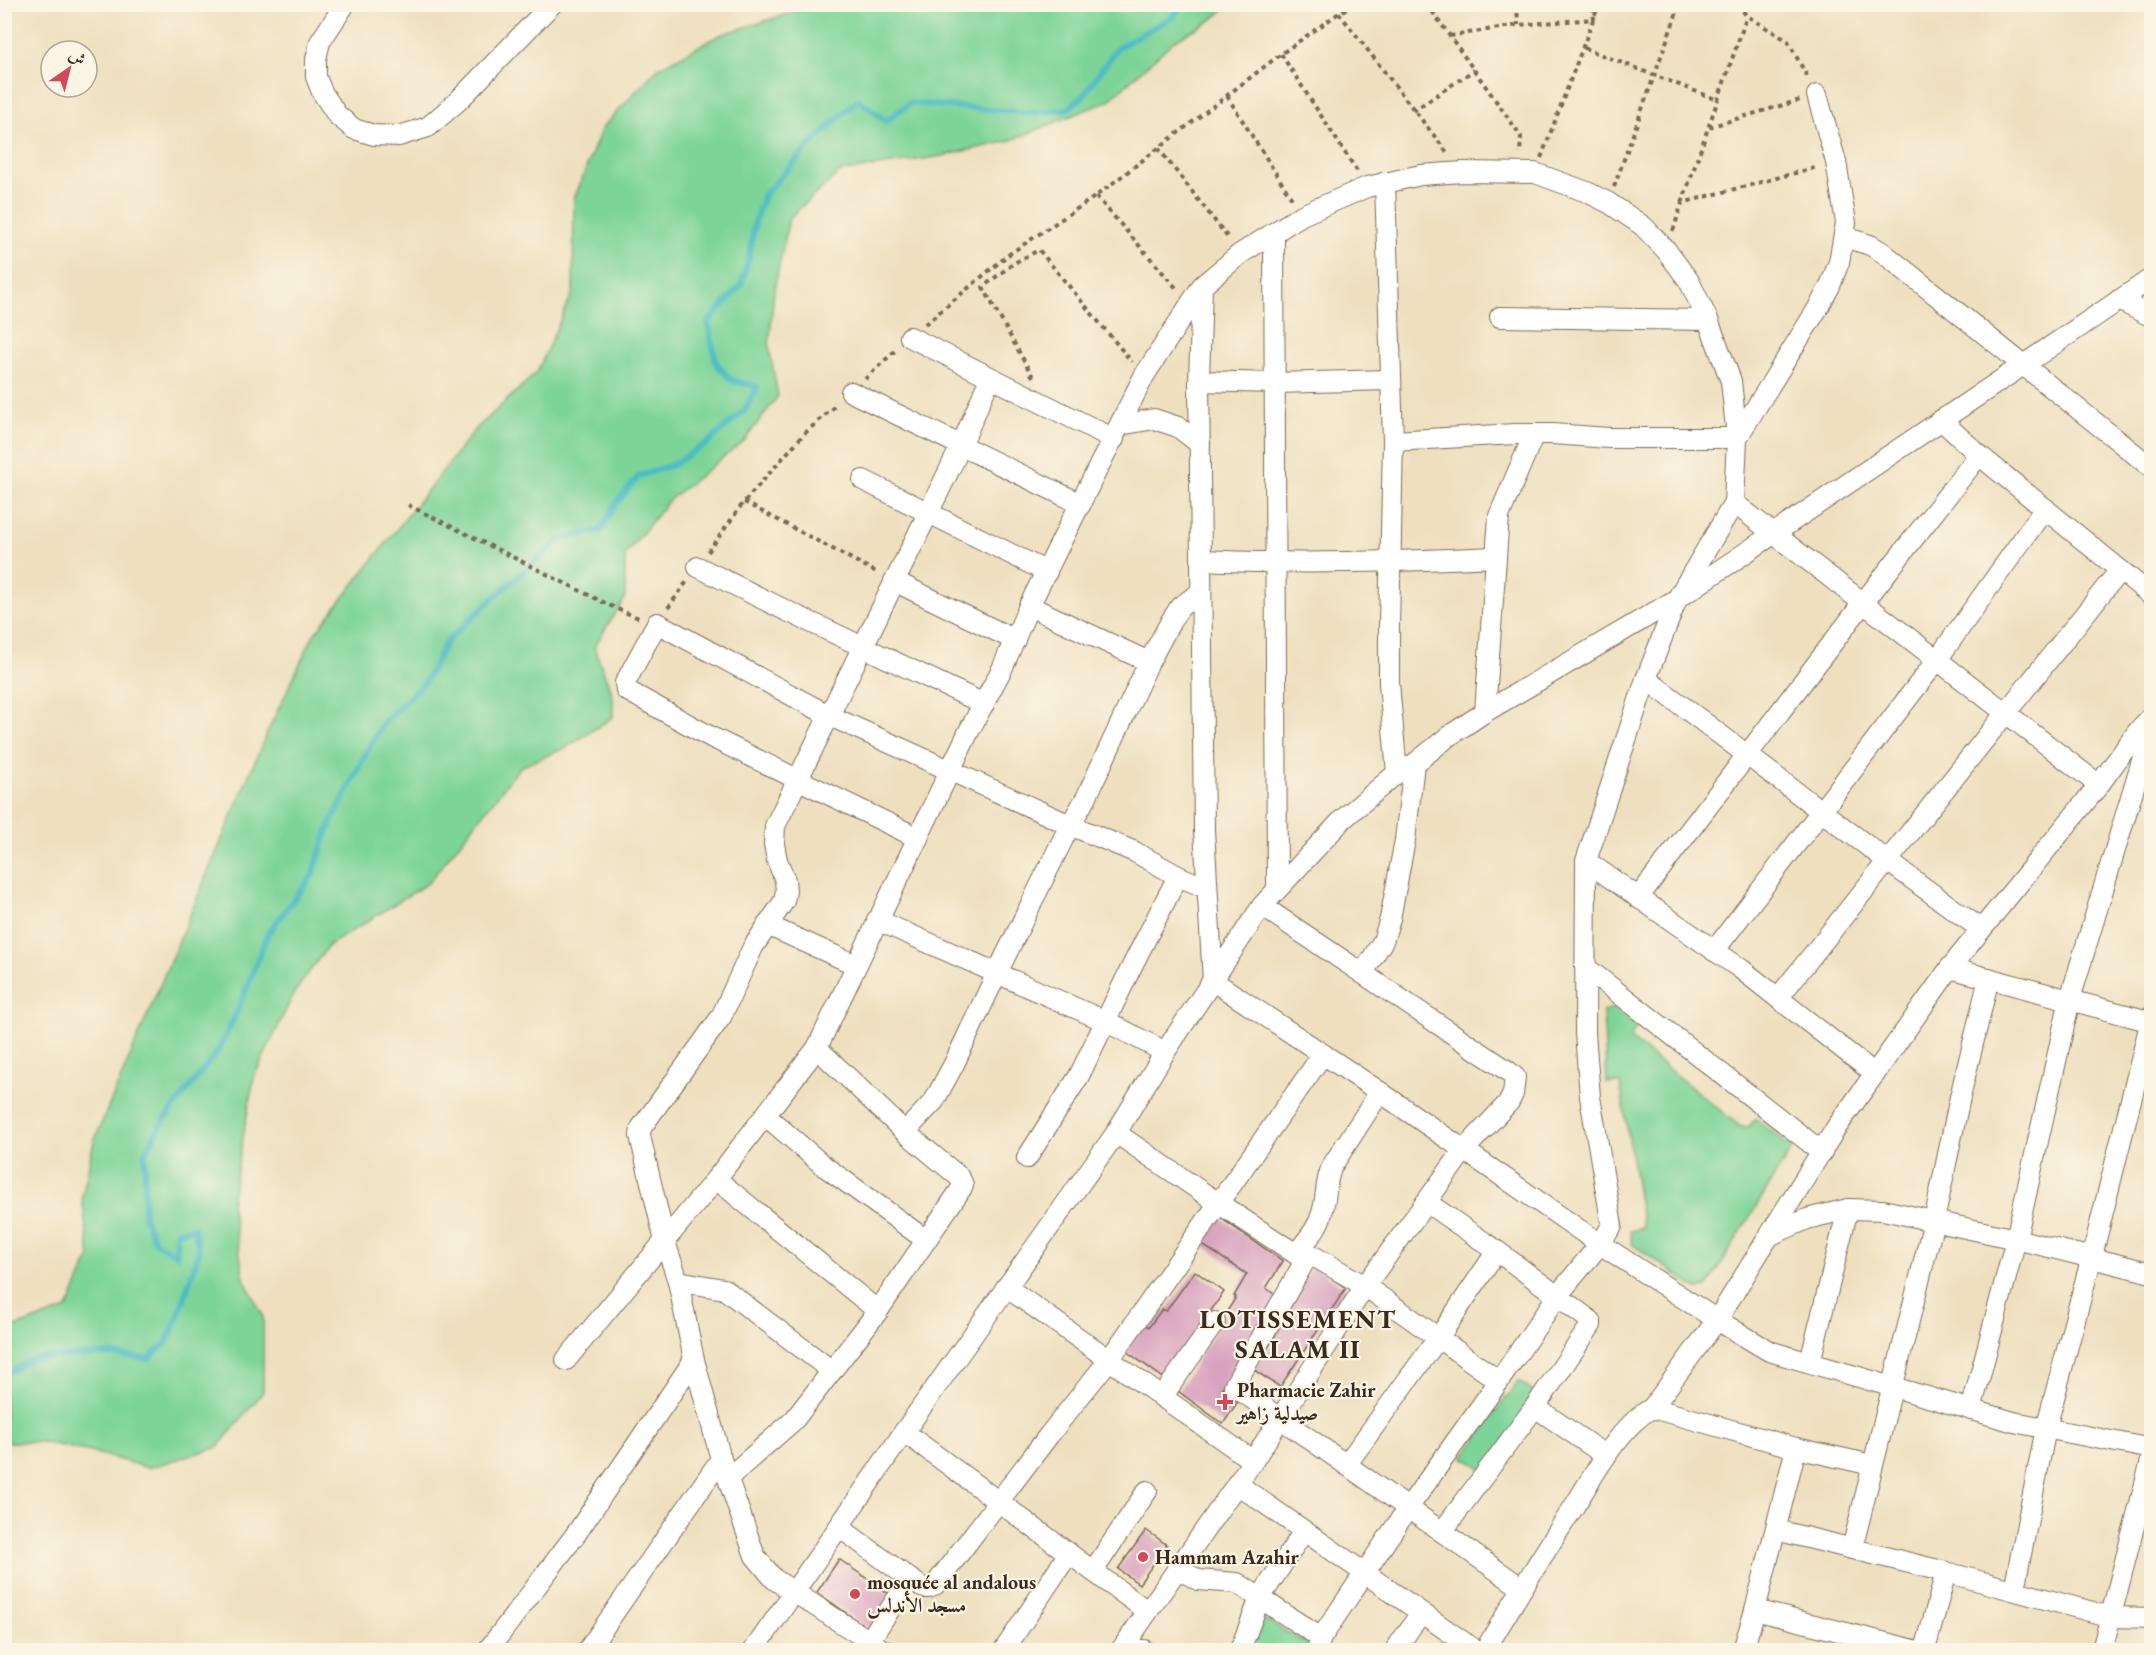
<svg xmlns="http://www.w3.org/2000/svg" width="2156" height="1655" font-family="'EB Garamond',Amiri,serif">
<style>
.green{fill:#7dd498;stroke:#5c7f5b;stroke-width:1.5}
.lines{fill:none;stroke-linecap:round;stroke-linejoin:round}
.stream{stroke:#4cbbc4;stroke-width:6}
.building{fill:#d79fbd}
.minor-casing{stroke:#7a6a56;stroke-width:22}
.path{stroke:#7a6a56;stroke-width:4;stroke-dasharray:4.5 4.5;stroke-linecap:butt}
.minor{stroke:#fff;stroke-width:20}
.poi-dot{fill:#d1495b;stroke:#fcf5e5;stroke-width:2}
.labels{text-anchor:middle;stroke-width:4.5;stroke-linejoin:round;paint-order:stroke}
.poi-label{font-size:20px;font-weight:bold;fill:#3b2a1e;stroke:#fcf5e5;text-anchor:start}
.district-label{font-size:26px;font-weight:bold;letter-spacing:1.5px;fill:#3b2a1e;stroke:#fcf5e5}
</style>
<rect width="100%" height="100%" fill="#fcf5e5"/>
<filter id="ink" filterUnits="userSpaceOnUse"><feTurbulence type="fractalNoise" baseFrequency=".0167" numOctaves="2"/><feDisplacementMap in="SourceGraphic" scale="12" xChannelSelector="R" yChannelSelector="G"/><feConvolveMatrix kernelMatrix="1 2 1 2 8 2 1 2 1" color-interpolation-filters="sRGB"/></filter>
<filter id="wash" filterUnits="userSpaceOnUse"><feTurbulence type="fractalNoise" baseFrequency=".008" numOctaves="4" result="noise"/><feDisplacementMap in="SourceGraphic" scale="24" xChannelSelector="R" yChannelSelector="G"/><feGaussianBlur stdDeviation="1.35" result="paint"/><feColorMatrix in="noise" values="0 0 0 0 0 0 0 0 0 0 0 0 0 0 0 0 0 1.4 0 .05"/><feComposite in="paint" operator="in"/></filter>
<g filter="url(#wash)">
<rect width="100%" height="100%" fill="#eee0bf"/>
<g class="green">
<polygon points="817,5 1230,5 1210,21 1175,40 1108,101 1009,141 942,156 840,172 789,218 774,290 769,346 778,396 744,441 669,500 625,555 625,598 594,647 613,696 613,717 567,747 520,767 428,883 328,946 294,993 254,1077 231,1203 244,1279 263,1316 263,1392 218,1447 148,1468 96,1453 42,1442 5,1442 5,1328 18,1326 67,1309 90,1257 82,1197 94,1141 267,733 313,636 475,430 537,372 573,292 574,199 602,128 658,68 720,35"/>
<polygon points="1613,1008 1637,1026 1631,1036 1632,1040 1741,1127 1748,1127 1756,1119 1792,1148 1707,1287 1698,1289 1694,1287 1632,1244 1630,1231 1643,1228 1620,1083 1607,1083 1603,1011"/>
<polygon points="1518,1381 1539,1396 1488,1472 1463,1457"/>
<polygon points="1252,1612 1313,1647 1311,1650 1246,1650"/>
</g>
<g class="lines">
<polyline class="stream" points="4,1375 34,1358 110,1354 148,1359 166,1343 178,1318 199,1252 194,1228 176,1232 177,1255 155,1242 144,1217 145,1152 165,1119 218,1051 238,1010 268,933 312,876 330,825 365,755 384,722 424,683 447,641 480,610 559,540 601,530 616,503 639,476 672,465 709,442 745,410 757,387 731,380 716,363 708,322 741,285 749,258 755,220 764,195 810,145 858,99 886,121 910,103 1032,113 1068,109 1083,96 1117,48 1174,16 1181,4"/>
</g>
<g id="blocks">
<g class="building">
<polygon points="1216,1215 1283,1261 1266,1288 1278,1297 1222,1388 1239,1400 1223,1424 1178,1391 1236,1297 1234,1296 1247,1274 1198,1242"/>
<polygon points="1313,1266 1346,1288 1280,1387 1254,1370 1274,1338 1288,1306"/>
<polygon points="1195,1271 1224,1292 1182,1352 1187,1356 1169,1382 1126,1351 1144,1324 1149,1327 1162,1309 1166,1311"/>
<polygon points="1146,1530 1167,1545 1139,1584 1118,1569"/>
<polygon points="839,1559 893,1597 870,1630 817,1592"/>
</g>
</g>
</g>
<g filter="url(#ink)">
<use href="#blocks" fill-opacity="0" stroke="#7a6a56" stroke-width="1.5"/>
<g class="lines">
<g class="minor-casing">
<g id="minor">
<polyline points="345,4 320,42 316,59 316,77 322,92 337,115 354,129 374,135 399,136 428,127 458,101 552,4"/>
<polyline points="1385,182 1393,441 1389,627 1389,683 1397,773"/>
<polyline points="1274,233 1277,888"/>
<polyline points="1844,237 1870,245 1882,252 2152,468"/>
<polyline points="1202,286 1199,381 1204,830 1213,981 1380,1092 1600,1244 1717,1320 1769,1351 2014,1422 2152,1449"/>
<polyline points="2119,300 2152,317"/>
<polyline points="1500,317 1708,320"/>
<polyline points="910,337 1114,439"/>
<polyline points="1199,381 1274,383 1390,380"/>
<polyline points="851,392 1081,504"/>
<polyline points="1941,420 1979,455 2152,596"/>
<polyline points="1120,425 1154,419 1178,427 1200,444"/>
<polyline points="1393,441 1515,434 1552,434 1609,438 1737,438 1818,308 1830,286 1839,262 1846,223 1836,162 1817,95"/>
<polyline points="863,480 1047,572"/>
<path d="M1201,560C1299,565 1396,562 1494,557"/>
<polyline points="698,567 789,612 984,704"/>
<polyline points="894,581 1015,640"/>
<polyline points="1029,606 1149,662"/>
<path d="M1646,679C1758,762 1867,848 1981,929"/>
<polyline points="1485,712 1499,516 1534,434"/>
<polyline points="918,838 711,737 626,690 625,683 657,623 830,716 1070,825 1135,852 1178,876 1206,888"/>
<polyline points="1586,861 1741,969 1875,1074"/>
<polyline points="1638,898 1863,603 1979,455"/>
<polyline points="877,920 1107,1022 1165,1052"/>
<polyline points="767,925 856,965"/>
<polyline points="1714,951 1937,660 2045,508"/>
<polyline points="1585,967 1822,1152"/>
<polyline points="1950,968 2152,1022"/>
<polyline points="1363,973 1383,941 1390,919 1405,840 1414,764"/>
<polyline points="1778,998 2120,570"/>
<polyline points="766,1116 824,1166 926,1240"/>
<polyline points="905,1132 934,1101 954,1064 997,973 1070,825 1086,798 1149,662 1171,621 1180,607 1201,592"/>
<polyline points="1116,1133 1218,1203 1296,1254 1306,1259 1315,1257 1365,1286 1499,1381"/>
<polyline points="1027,1158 1079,1076 1132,966 1178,876"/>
<polyline points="716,1179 878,1311"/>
<polyline points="1426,1202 1497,1251 1591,1321 1591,1325 1535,1407 1442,1532"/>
<polyline points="1771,1235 1807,1219 1848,1209 1883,1210 2016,1239 2152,1273"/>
<path d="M1296,1254C1306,1241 1318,1229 1322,1213C1327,1197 1325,1181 1332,1166L1380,1092"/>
<polyline points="1306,1259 1234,1386 1522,1588"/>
<polyline points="678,1281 724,1289 832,1371"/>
<polyline points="1006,1287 1253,1461"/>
<polyline points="566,1360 716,1179 817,1048 968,733 1002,669 1029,606 1144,376 1202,286 1240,254 1302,215 1339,199 1367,187 1421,175 1463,172 1535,173 1587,192 1609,203 1643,226 1666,250 1689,281 1708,320 1731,381 1737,438 1734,503 2099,785"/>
<polyline points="1810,1362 1848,1209"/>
<polyline points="1162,1397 1215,1322"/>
<polyline points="1535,1407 1606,1456"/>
<polyline points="1652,1408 1796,1448 1872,1465"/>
<polyline points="1971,1410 2016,1239 2070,999 2150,734"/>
<polyline points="904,1432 1147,1611"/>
<polyline points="1346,1465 1439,1337 1497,1251"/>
<polyline points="728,1478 794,1420 878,1311 963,1186 962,1182 958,1176 905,1132 817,1048"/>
<polyline points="1237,1484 1475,1650"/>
<polyline points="839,1527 910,1579"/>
<polyline points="1776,1530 1946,1572 2111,1617 2152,1618"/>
<polyline points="1852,1549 1934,1221 1960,1097 1989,978"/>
<polyline points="1177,1568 1198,1580 1237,1583 1260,1598 1304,1531"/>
<polyline points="1093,1571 1147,1491"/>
<polyline points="2014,1590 2046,1428 2091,1260 2152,1016"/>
<polyline points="1755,1610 1914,1650"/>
<path d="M869,1641L910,1579C919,1585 925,1593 936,1584L1049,1435L1109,1360L1323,1054"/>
<polyline points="1126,1643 1139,1650 1144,1650"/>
<polyline points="488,1650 576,1534 694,1360"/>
<polyline points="588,1650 721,1459"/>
<polyline points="754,1650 904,1432 1116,1133 1165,1052 1262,906 1343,819 1397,773 1414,764 1449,736 1485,712 1677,599 2152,278"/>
<polyline points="883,1650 774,1579 755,1556 721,1459 694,1360 678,1281 665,1242 640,1136 641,1128 721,1017 753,947 784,901 786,891 785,880 777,860 774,844 775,826 961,446 990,378"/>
<polyline points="1004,1650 1069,1553"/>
<polyline points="1121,1650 1253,1461 1365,1286 1464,1150 1509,1102 1513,1094 1515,1077 1508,1071 1262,906"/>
<polyline points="1240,1650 1260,1598 1321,1638"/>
<polyline points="1317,1650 1321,1638 1408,1508 1499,1381 1558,1295 1600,1244 1612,1226 1590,1097 1585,1033 1586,861 1646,679 1677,599 1734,503"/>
<polyline points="1395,1650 1421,1613"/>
<path d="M1485,1650C1514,1601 1544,1553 1575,1505C1595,1473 1620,1426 1652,1408L1717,1320L1836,1128L1950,968L2099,785L2138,731L2152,716"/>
<polyline points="1743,1650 1755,1610 1796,1448"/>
<polyline points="1925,1650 1946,1572"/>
<polyline points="2102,1650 2152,1457"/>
</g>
</g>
<g class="path">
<polyline points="1427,4 1521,136 1520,154"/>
<polyline points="1517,4 1518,25"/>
<polyline points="1737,4 1747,16 1788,41 1809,80"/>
<polyline points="1339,13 1449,155"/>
<polyline points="1450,36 1518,25 1594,19 1592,4"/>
<polyline points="1584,48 1718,100"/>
<polyline points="1281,54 1357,171"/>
<polyline points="1227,96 1292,199"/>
<polyline points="1413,111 1474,70"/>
<polyline points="1709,127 1800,100"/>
<polyline points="1158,148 1229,239"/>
<polyline points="1541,158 1599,4"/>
<polyline points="1614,187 1680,4"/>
<polyline points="1096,196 1178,290"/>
<polyline points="1682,203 1747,16"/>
<polyline points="1673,231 1682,203 1818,167"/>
<polyline points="925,324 1008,255 1096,196 1281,54 1339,13 1354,4"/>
<polyline points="1033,377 983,287 1014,263 1039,250 1132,362"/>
<polyline points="865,379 897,349"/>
<polyline points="744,502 878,573"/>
<polyline points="408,505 617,609 639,618"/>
<polyline points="708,552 744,502 803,435 837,404"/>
<polyline points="668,608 688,580"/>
</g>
<use href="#minor" class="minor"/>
</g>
</g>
<g class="poi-dot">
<path d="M1222 1393h6v6h6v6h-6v6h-6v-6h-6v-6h6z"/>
<circle cx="1143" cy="1557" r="6"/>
<circle cx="855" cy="1594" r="6"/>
</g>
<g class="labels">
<g class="poi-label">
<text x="1237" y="1397">Pharmacie Zahir<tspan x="1237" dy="23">صيدلية زاهير</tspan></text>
<text x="1155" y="1564">Hammam Azahir</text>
<text x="867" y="1589">mosquée al andalous<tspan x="867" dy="23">مسجد الأندلس</tspan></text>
</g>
<g class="district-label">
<text x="1298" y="1328">LOTISSEMENT<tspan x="1298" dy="30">SALAM II</tspan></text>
</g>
</g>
<rect width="2156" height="1655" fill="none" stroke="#fcf5e5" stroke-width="24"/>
<g transform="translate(69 69) rotate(35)"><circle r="28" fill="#fcf5e5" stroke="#afa495" stroke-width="1.5"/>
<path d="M0-4.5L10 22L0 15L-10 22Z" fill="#d1495b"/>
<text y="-9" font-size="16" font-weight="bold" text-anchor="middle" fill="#3b2a1e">ش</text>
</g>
</svg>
